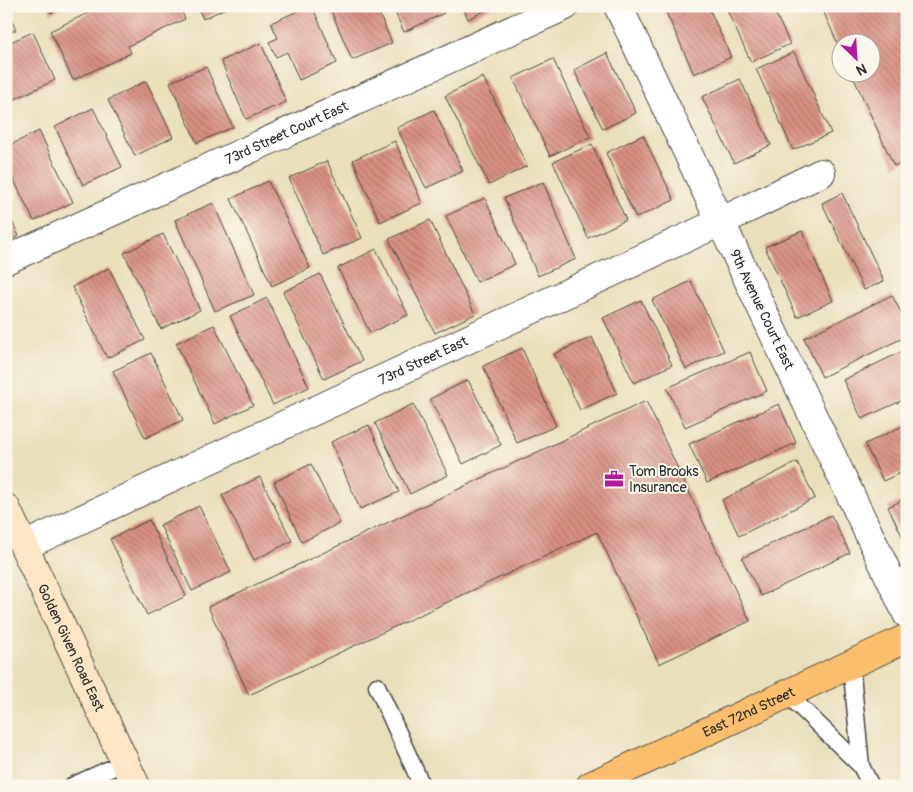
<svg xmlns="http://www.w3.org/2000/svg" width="913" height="792" font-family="Pangolin,sans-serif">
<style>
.building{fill:url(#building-back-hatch)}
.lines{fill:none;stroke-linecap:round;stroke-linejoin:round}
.lane-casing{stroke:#484641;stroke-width:19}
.street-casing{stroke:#484641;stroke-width:30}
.secondary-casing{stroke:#484641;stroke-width:30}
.primary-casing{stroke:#484641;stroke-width:30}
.lane{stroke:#fff;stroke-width:16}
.street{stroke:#fff;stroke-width:28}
.secondary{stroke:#fde5c5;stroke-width:28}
.primary{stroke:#fabe6d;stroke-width:28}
.labels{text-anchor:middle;stroke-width:4;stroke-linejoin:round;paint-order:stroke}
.street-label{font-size:14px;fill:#2b2b2b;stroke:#fbf7ec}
.poi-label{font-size:14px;fill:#2b2b2b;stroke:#fbf7ec;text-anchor:start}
</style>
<defs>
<pattern id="building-back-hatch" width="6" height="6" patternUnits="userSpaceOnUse" patternTransform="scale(1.25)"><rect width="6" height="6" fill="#d99083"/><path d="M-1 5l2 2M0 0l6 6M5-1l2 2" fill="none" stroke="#b0766b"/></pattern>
</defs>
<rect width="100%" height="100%" fill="#fbf7ec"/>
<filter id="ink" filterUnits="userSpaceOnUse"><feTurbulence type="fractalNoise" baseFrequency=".02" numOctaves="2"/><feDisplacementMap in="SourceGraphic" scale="10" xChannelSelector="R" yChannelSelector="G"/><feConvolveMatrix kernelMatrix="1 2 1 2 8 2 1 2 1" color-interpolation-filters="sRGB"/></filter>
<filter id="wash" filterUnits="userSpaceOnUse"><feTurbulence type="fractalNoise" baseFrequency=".0096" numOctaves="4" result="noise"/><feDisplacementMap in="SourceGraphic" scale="20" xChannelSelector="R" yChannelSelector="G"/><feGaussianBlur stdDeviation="1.12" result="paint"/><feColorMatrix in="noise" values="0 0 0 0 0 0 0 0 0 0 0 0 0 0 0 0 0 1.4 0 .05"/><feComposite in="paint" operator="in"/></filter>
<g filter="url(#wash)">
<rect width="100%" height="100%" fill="#eadfbb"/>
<g id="blocks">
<g class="building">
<polygon points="6,6 16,30 6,34"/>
<polygon points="48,6 65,6 51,13"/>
<polygon points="103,6 179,6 185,19 128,46 131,53 73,80 50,31"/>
<polygon points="197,6 230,6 203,19"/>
<polygon points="309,6 312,6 337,63 299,80 287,52 276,57 269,42 278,38 271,23"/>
<polygon points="329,6 376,6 392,43 352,60"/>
<polygon points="392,6 441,6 444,13 404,32"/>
<polygon points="462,6 495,6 468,19"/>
<polygon points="677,6 708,6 731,57 694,74 666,12"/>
<polygon points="725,6 772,6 790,44 751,62"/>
<polygon points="821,6 907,6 907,160 894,166 851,72 870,72 870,42 840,42 840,49"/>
<polygon points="33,32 55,80 6,103 6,44"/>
<polygon points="261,43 286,102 246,119 221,61"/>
<polygon points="794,52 831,133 793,150 756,69"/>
<polygon points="607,53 636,113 603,129 574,70"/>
<polygon points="553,59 590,137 550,156 513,78"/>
<polygon points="206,67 233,127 197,143 170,82"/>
<polygon points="483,77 527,166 489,185 445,96"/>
<polygon points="740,79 771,145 734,163 702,97"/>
<polygon points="146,81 173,137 135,156 108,100"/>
<polygon points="93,108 122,167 83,185 55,127"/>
<polygon points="434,110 463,171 426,188 397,128"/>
<polygon points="39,131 73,202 34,221 6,164 6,147"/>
<polygon points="643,135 674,200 636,218 606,153"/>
<polygon points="395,141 422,203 380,222 353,160"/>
<polygon points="592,144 626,220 588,238 553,162"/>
<polygon points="327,161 362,238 323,255 289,178"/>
<polygon points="268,181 310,268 272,286 231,199"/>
<polygon points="543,182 576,259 538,276 504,198"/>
<polygon points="842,193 884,281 864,290 822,203"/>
<polygon points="485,198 515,264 477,282 446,216"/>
<polygon points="213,203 254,295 215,311 175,220"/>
<polygon points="6,208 19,236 6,241"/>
<polygon points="430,220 475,314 435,333 389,239"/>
<polygon points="802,231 833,301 797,317 765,247"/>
<polygon points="163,234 200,310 161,329 124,253"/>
<polygon points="376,249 408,315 370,333 338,268"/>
<polygon points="109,268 145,340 107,358 72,287"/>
<polygon points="320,274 362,361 324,379 283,292"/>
<polygon points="691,281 724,351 686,369 652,300"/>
<polygon points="892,295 907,325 907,336 822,377 804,338"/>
<polygon points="267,298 309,387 273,405 230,316"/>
<polygon points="641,300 672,365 634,383 603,318"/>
<polygon points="214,325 253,405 215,424 176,343"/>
<polygon points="592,337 617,393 580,410 554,354"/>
<polygon points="522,348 556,426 517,443 483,366"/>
<polygon points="907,349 907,398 862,419 843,380"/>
<polygon points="750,352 767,391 685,427 667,388"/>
<polygon points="151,353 183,420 145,438 113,371"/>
<polygon points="468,380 501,445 463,464 430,399"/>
<polygon points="646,401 750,621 659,664 597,532 249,695 208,607"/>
<polygon points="413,404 448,475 410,494 375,423"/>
<polygon points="779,404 796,443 707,483 689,444"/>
<polygon points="907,424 907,470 883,481 865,444"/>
<polygon points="369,425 399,492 360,509 331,442"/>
<polygon points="797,462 815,498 739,536 722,500"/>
<polygon points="311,464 340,523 302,542 274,482"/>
<polygon points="260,477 292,541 254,560 222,495"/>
<polygon points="907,498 907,546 888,507"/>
<polygon points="199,506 231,572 192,591 160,525"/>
<polygon points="831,515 850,553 761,596 742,558"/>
<polygon points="149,520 186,596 147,615 110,539"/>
</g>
</g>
</g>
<g filter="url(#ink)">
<use href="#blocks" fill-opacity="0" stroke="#484641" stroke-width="1"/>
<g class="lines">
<g class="lane-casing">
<g id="lane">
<polyline points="851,664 861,766"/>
<polyline points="377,686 422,786"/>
<polyline points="787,694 861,766 871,786"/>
<polyline points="72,786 125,762"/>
</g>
</g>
<g class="street-casing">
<g id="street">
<path id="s1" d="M618,6L907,614"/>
<path id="s2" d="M6,260L565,6"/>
<path id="s3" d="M24,546L720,222L821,173"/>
</g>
</g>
<g class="secondary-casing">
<g id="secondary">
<path id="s4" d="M6,508L136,786"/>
</g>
</g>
<g class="primary-casing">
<g id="primary">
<path id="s5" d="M590,786L907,638"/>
</g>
</g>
<use href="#lane" class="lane"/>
<use href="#street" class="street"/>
<use href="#secondary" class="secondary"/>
<use href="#primary" class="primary"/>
</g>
</g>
<defs>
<g id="office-bare" transform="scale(1.5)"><path d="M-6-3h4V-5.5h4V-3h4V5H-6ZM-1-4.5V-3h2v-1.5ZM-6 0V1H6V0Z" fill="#b5179e" stroke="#fbf7ec" stroke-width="2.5" paint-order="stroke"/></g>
</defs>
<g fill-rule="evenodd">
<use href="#office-bare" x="614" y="479"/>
</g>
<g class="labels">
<g class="street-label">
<text dy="5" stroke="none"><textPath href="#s2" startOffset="308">73rd Street Court East</textPath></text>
<text dy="5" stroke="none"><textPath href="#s1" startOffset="336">9th Avenue Court East</textPath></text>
<text dy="5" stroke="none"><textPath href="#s3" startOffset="440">73rd Street East</textPath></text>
<text dy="5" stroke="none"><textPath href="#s4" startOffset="154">Golden Given Road East</textPath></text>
<text dy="5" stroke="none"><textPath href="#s5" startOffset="175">East 72nd Street</textPath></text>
</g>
<g class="poi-label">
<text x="629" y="476">Tom Brooks<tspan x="629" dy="16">Insurance</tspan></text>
</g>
</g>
<rect width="913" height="792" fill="none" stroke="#fbf7ec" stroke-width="25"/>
<g transform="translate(856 58) rotate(155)"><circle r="24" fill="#fbf7ec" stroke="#a8a59f"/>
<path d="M0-4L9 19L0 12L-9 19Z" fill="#b5179e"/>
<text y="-8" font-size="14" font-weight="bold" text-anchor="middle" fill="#2b2b2b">N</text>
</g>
</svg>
